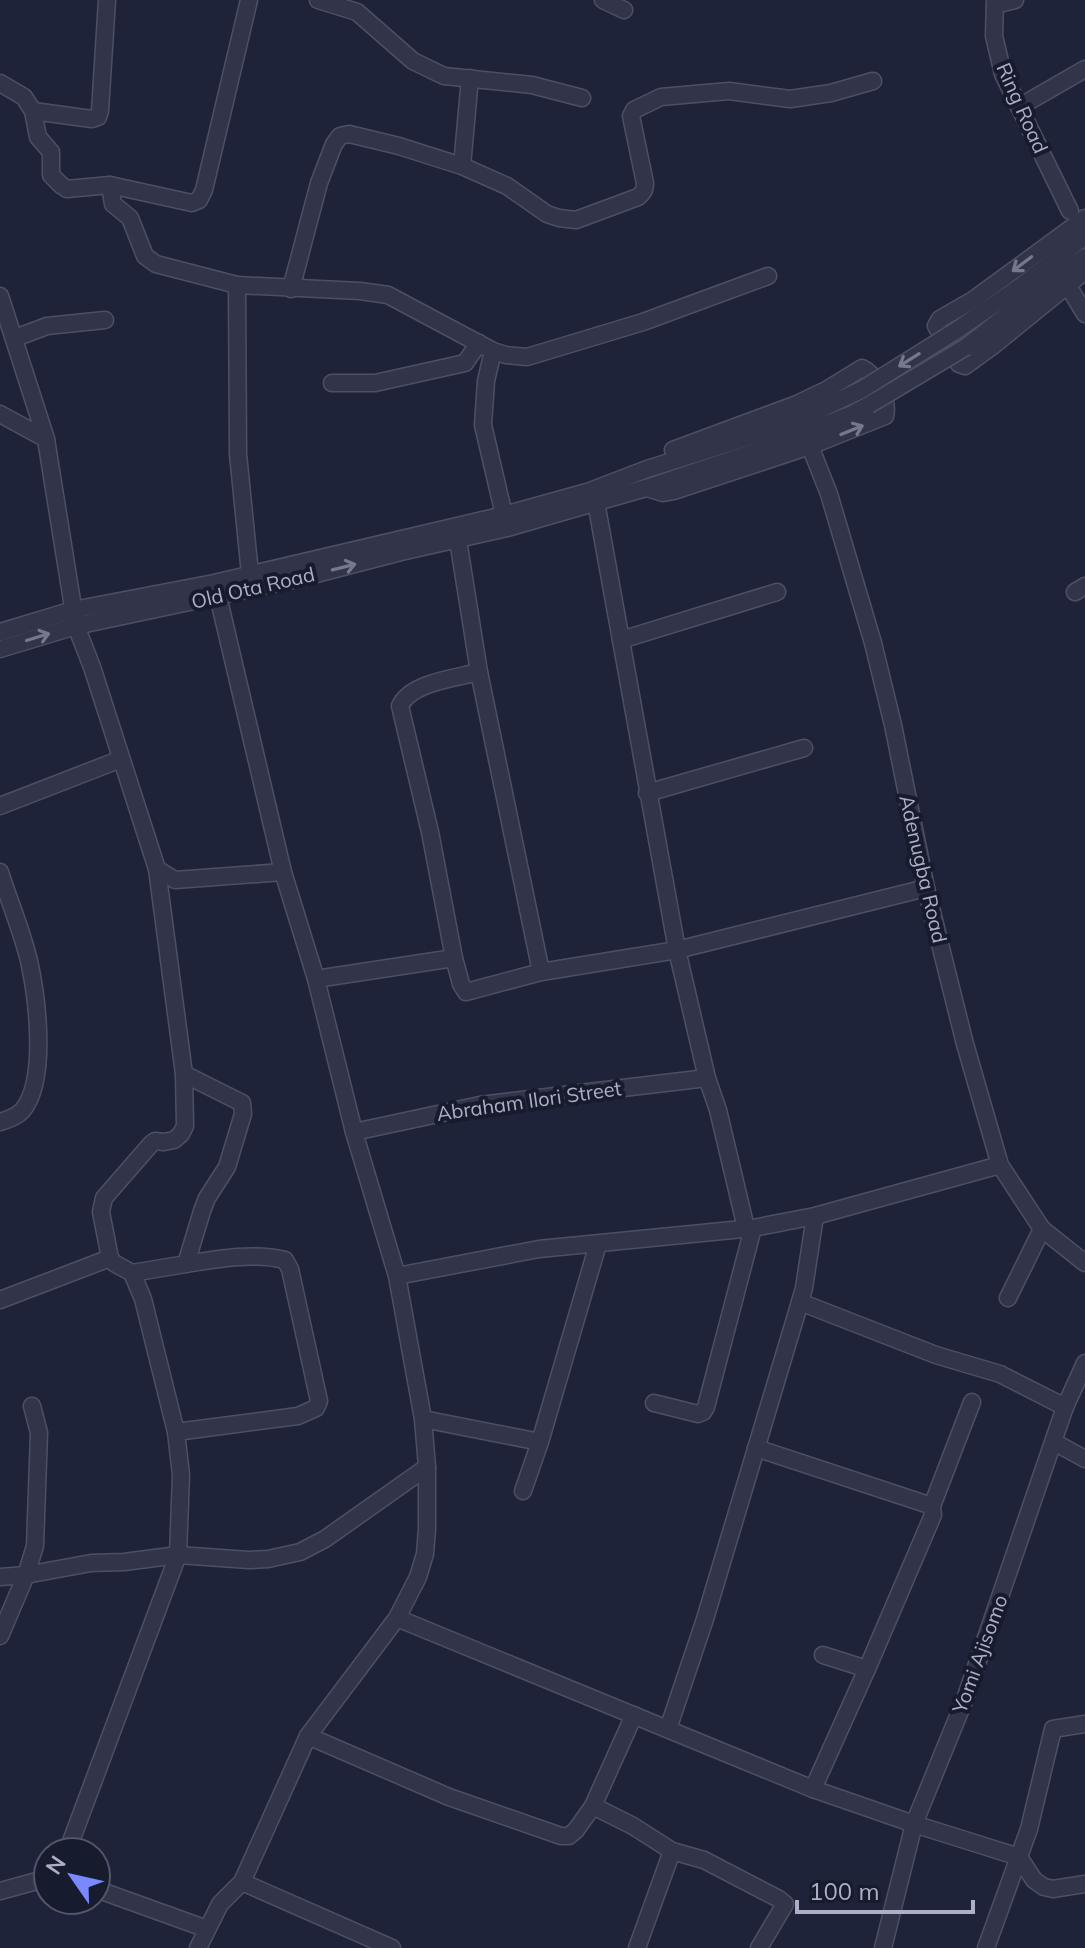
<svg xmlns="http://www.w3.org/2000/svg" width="1085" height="1948" font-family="Mulish,sans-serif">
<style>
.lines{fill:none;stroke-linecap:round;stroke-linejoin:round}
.minor-casing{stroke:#4c5065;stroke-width:19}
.minor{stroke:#32354a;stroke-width:16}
.minor-bridge-casing{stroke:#4c5065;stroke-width:19;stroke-linecap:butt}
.minor-bridge{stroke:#32354a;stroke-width:16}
.oneway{stroke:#75788f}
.labels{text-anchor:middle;stroke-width:8;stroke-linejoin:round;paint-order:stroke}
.street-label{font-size:20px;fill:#acafc7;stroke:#171b2e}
</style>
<rect width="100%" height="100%" fill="#1e233a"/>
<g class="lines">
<g class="minor-casing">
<g id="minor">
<polyline points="318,0 357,12 413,61 444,76 532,85 582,98"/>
<polyline points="603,0 624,10"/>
<polyline points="995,0 994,36 1003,74 1070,211"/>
<polyline points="995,5 1015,0"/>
<polyline points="0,83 24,97 33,111 92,119 98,117 100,111 107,0"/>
<polyline points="1019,107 1085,69"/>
<polyline points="33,111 38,137 51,152 51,175 61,185 67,189 110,185 113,204 130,218 145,256 156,264 237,285 360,291 388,295 493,351 506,355 527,357 643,322 768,276"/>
<polyline points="462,166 470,78"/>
<polyline points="110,185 192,203 199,200 204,190 249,0"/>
<polyline points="1085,218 973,300 940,319 936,326 959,364 965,366 994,345 1085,271"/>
<polyline points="1067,284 1085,314"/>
<polyline points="237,285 238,454 250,574"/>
<path d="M291,289L319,183L334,144L340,136L349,134L399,146L462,166L507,186L547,214L559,218L576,220L638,197C643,193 645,190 645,183L631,116L634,110L661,97L729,91L790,99L831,93L873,81"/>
<polyline points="0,296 46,439 76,626 92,667 157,869 175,880 283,872"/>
<polyline points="957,330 1021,286 1085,236"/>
<polyline points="15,338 47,326 105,320"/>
<polyline points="966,347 1043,287 1085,257"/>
<polyline points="493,351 486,381 483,425 504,515"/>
<polyline points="332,383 375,383 465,363 479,343"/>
<polyline points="0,414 46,439"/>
<polyline points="810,446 829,494 873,643 893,725 926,888 965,1044 1000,1165 1042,1229 1085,1263"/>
<path d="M647,488L663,493L674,491L810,446L885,416C889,401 876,374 862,368L826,390L797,404L673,450"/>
<polyline points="596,502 677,950 707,1078 718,1110 746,1228"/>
<polyline points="458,540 479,672 541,972"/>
<polyline points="1075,592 1085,586"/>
<polyline points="0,632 73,610 214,583 504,515 587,492 647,469 787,425 861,390"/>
<polyline points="621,640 777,592"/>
<polyline points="0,649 76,626 297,579 401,552 507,528 646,488 763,449 850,415 869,405"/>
<path d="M479,672C455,678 410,683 400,706L430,832L454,958L461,984L466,992L541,972L677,950L926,888"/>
<polyline points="647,793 804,748"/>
<polyline points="0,806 121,759"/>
<path d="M0,872C9,901 22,931 29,961C37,997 48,1081 22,1111C16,1117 7,1120 0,1122"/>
<polyline points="316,979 454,958"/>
<polyline points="354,1132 480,1105 707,1078"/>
<polyline points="110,1258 101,1212 104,1198 151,1144 155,1141 164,1142 174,1140 181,1134 185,1126 184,1074 157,869"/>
<polyline points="132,1273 186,1264 202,1211 207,1198 227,1167 243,1114 242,1103 184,1074"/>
<polyline points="397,1276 539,1249 753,1228 815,1216 1000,1165"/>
<polyline points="1008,1298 1042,1229"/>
<polyline points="0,1300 110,1258 114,1263 132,1273 143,1299 176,1432 181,1475 178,1555 67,1852"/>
<polyline points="800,1302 936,1355 1000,1374 1065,1407"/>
<polyline points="654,1403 698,1414 703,1412 706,1407 753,1228"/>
<polyline points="423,1419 540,1442 598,1244"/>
<path d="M176,1432L298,1416L316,1408L319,1401L290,1269L285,1260C255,1252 216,1259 186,1264"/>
<polyline points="1054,1442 1085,1459"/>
<polyline points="756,1448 932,1506"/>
<polyline points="523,1491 540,1442"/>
<polyline points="0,1577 26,1575 91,1563 124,1562 178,1555 249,1560 268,1559 300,1552 325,1539 427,1467"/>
<polyline points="397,1618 813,1789 914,1824 1019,1857 1034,1880 1044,1887 1053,1889 1085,1884"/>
<polyline points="0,1636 26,1575 35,1546 39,1433 32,1406"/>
<polyline points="823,1655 867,1669"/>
<polyline points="668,1729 705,1619 800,1302 804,1288 815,1216"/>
<polyline points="308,1736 449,1797 561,1836 569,1836 576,1830 593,1806 633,1826 672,1851 704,1860 779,1899 785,1904 759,1948"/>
<polyline points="813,1789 867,1669 933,1515 932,1506 972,1402"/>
<polyline points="593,1806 634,1715"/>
<polyline points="242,1882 392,1948"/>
<polyline points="96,1889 207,1929"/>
<polyline points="0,1891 48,1878"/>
<polyline points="198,1948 220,1904 242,1882 308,1736 397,1618 418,1577 425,1554 427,1529 427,1467 423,1419 397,1276 354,1132 316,979 283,872 218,596"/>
<polyline points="637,1948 672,1851"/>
<polyline points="883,1948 914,1824 965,1699 1065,1407 1085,1363"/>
<polyline points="986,1948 1029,1829 1053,1729 1085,1724"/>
</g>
</g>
<use href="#minor" class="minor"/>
<g class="minor-bridge-casing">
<g id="minor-bridge">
<polyline points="861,390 957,330"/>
<polyline points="869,405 966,347"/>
</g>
</g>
<use href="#minor-bridge" class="minor-bridge"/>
</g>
<defs><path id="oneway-shaft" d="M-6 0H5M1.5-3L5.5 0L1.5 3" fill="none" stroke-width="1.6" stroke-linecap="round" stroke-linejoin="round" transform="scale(2)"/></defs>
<g class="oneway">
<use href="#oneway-shaft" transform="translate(1022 264) rotate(143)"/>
<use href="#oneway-shaft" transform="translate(909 360) rotate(148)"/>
<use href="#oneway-shaft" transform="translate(852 430) rotate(-22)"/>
<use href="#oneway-shaft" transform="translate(344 567) rotate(-14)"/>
<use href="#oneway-shaft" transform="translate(38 637) rotate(-17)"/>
</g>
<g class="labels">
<g class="street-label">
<text transform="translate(1022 108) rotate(66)" y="7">Ring Road</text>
<text transform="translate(253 588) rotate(-13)" y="7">Old Ota Road</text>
<text transform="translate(923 869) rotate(77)" y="7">Adenugba Road</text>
<text transform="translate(529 1101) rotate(-8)" y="7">Abraham Ilori Street</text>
<text transform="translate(980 1654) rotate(-70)" y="7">Yomi Ajisomo</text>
</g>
</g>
<g transform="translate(72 1876) rotate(304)"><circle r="38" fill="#171b2e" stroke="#53566b" stroke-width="2"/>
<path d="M0-6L14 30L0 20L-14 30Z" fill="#798aff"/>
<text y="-12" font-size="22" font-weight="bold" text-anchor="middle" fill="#acafc7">N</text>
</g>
<path d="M797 1900v12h176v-12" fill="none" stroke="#acafc7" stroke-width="4"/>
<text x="809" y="1900" font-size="24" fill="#acafc7" stroke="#171b2e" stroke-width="6" paint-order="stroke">100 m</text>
</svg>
